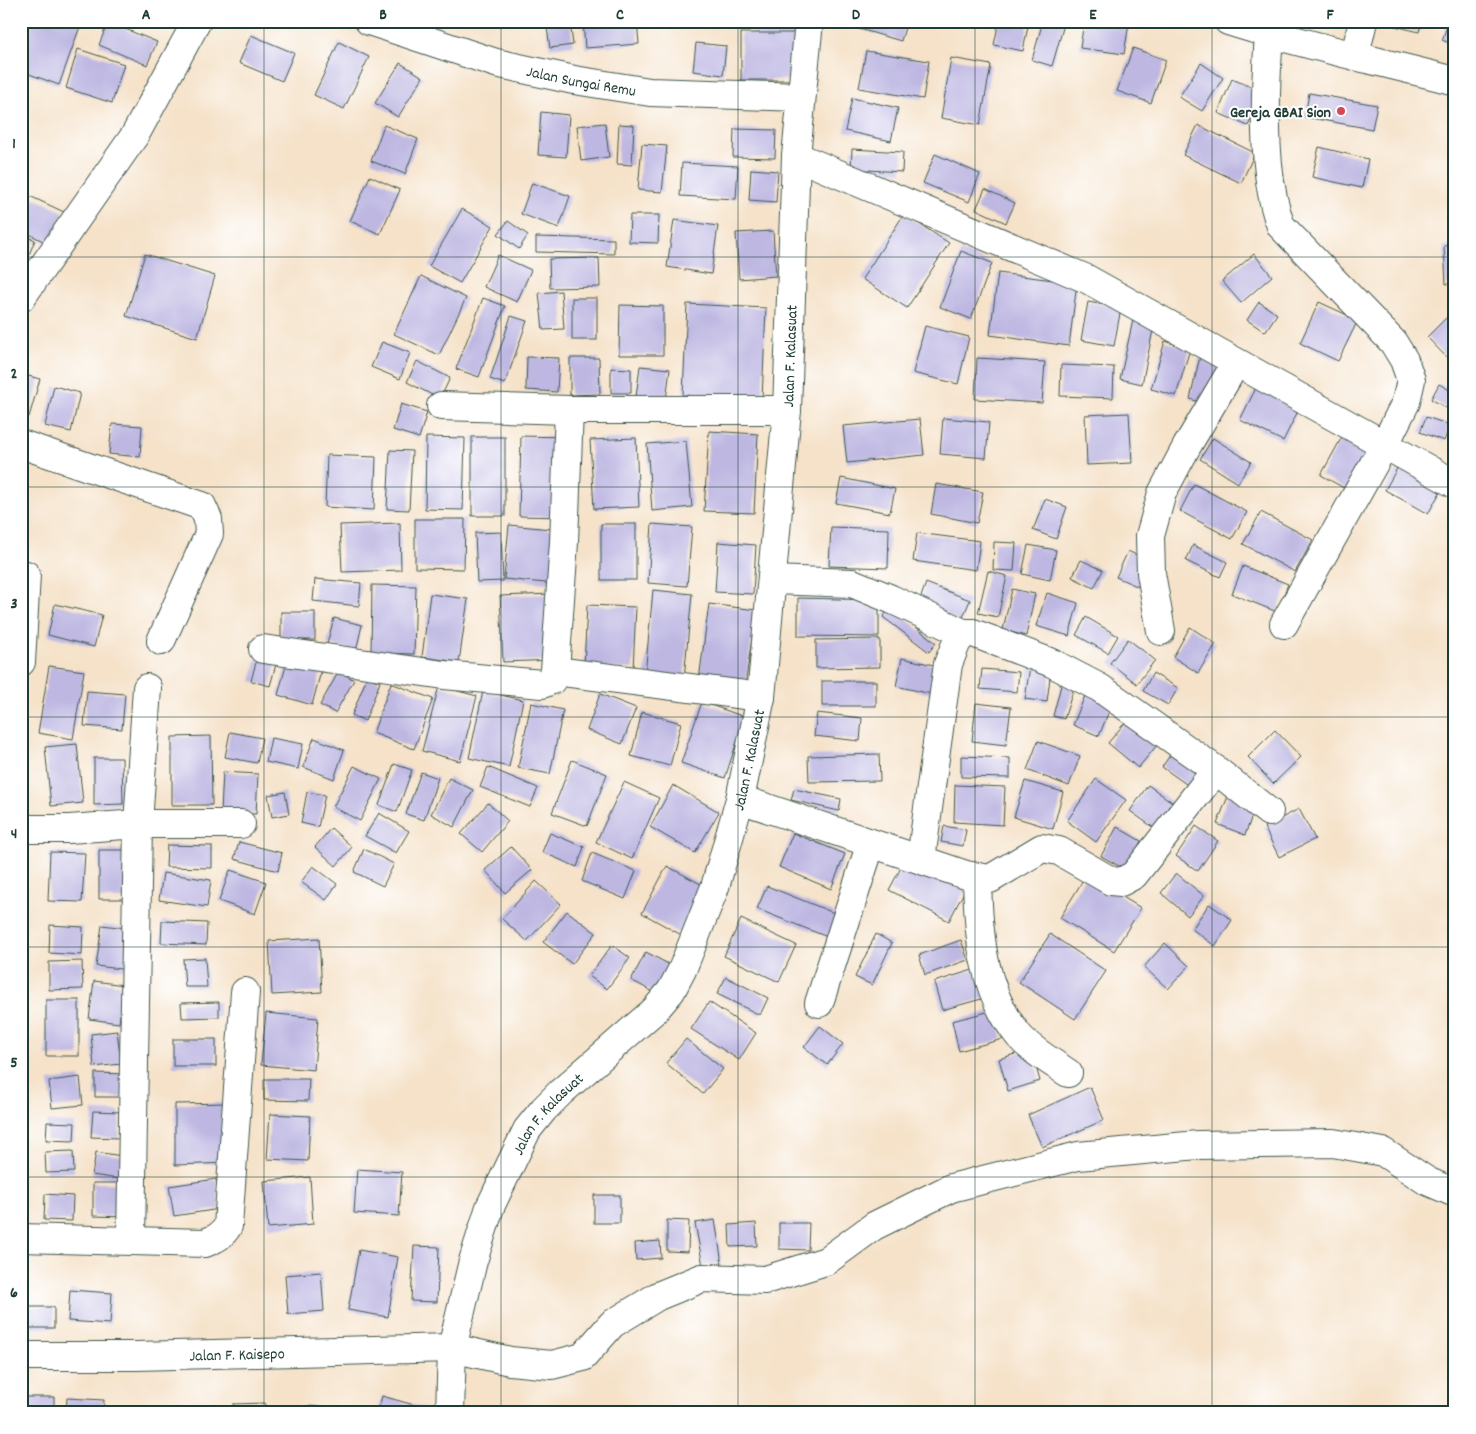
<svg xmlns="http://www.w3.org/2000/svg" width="1476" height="1434" font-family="Dekko,sans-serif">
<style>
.building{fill:#bdb7e2}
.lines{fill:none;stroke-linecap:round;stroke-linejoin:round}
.minor-casing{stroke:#3f564a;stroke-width:30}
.tertiary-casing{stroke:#3f564a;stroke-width:30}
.minor{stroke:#fff;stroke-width:28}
.tertiary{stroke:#fff;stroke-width:28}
.grid{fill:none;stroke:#1f3d34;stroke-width:1;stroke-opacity:0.55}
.poi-dot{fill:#d1495b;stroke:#fff;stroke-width:2}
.labels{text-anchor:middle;stroke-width:4;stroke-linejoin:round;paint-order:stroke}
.street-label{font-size:16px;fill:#1f3d34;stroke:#fff}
.poi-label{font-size:16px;font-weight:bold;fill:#1f3d34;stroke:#fff;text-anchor:end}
.neatline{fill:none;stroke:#1f3d34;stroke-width:2}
.grid-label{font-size:16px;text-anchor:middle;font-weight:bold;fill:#1f3d34}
</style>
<rect width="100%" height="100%" fill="#fff"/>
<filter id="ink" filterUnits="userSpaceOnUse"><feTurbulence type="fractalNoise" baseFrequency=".02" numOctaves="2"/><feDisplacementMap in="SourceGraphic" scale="10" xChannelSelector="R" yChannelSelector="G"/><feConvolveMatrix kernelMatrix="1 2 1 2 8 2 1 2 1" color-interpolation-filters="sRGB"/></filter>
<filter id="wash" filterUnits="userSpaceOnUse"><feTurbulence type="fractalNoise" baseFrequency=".0096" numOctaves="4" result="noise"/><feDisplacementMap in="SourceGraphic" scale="20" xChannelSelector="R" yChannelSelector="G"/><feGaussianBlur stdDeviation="1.12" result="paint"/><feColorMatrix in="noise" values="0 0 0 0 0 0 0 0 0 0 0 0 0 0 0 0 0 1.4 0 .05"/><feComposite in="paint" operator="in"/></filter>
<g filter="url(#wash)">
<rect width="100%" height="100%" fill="#f5e2c9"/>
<g id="blocks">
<g class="building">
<polygon points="24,21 82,21 59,85 21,71 21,29"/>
<polygon points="546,21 570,21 573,45 550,48"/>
<polygon points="583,21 637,21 639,44 585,48"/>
<polygon points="850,21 907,21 901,41 849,26"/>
<polygon points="999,21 1029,21 1023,51 994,45"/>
<polygon points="1043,21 1065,21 1052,66 1032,60"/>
<polygon points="1084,21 1129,23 1124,54 1080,48"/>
<polygon points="1392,21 1422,21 1419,32 1391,25"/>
<polygon points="1449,21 1455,21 1455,45 1442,40"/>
<polygon points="108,22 157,42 147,65 99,45"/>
<rect x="741" y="33" width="57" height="47"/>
<polygon points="251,35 294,53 282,81 239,63"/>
<polygon points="339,42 369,57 344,109 314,95"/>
<polygon points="696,43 726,46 723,75 693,71"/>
<polygon points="1133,48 1166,60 1151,103 1117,91"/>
<polygon points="78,49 124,64 112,103 66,88"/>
<polygon points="866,51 929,61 923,99 859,88"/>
<polygon points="951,58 991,65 980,125 941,118"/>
<polygon points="400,63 423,77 398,117 375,103"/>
<polygon points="1201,63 1223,78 1202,111 1179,97"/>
<polygon points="1232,79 1263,92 1248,126 1218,113"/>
<polygon points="1309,93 1377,105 1372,129 1305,117"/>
<polygon points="852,98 898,108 891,141 845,131"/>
<polygon points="541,112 569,115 566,157 538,155"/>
<polygon points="605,123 609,157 581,161 577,126"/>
<polygon points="619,124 634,125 632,165 617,164"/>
<polygon points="384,125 418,139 405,174 371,161"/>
<polygon points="1198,125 1255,153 1241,183 1183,155"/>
<polygon points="734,129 776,130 775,158 733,157"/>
<polygon points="642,144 667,146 662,192 638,190"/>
<polygon points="1319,147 1368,159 1362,188 1312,177"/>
<polygon points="852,149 903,152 902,172 851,169"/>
<polygon points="935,154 980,174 969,202 923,183"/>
<polygon points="682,163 738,166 736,199 680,196"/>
<polygon points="751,169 778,171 776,202 749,200"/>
<polygon points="370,176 400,190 380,234 350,221"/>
<polygon points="532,183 570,196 559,228 521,214"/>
<polygon points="1453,186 1455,186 1455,212 1451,212"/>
<polygon points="985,189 1015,203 1006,223 976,209"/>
<polygon points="21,192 64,212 49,244 21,230"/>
<polygon points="462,209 493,226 460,283 429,266"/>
<polygon points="904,214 949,243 907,308 862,279"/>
<polygon points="630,215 659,215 658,243 629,242"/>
<polygon points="674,220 718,226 711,274 667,267"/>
<polygon points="508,221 528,235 519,249 498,234"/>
<polygon points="773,231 776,276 739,279 736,233"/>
<polygon points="21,234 35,240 21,274"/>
<polygon points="536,237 614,239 614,254 536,252"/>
<polygon points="1455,245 1455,283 1446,284 1444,246"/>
<polygon points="961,251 992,263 971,319 940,307"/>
<polygon points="145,254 215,276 197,338 126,316"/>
<polygon points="1254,254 1272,276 1241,303 1222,281"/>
<polygon points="498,255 531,270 517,302 484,287"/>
<polygon points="599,258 600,287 550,288 549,259"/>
<polygon points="998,273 1077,283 1069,346 990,335"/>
<polygon points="421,276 466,298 439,355 394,334"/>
<polygon points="561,291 564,329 543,330 539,293"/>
<polygon points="483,298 505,306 479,377 456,369"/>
<rect x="572" y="298" width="25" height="42"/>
<polygon points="1088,302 1121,308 1114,346 1081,340"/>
<polygon points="1259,302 1277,314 1265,332 1247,320"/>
<polygon points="1319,302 1358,320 1338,361 1300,343"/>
<polygon points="687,304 766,308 762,399 683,395"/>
<polygon points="620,305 663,306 663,355 619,355"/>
<polygon points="1453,311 1455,312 1455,356 1450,361 1427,337"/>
<polygon points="511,316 527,321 505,384 490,379"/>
<polygon points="1133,320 1154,325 1142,384 1120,379"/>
<polygon points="925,326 969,337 958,384 913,373"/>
<polygon points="1165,341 1190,349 1176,396 1151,389"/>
<polygon points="382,342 410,353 400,379 371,367"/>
<polygon points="1201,352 1222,358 1210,405 1190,399"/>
<polygon points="527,357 559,358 557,392 526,390"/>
<polygon points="570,358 599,358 600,394 570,395"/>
<polygon points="977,358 1045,362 1042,403 975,399"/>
<polygon points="417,361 450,378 440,399 407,382"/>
<polygon points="1061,365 1114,367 1113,398 1060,396"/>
<polygon points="640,366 670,369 666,400 636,397"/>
<polygon points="611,368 631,369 631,393 611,393"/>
<polygon points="21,374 40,379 29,417 21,415"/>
<polygon points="1259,382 1302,403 1283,441 1240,420"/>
<polygon points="1439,384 1455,393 1455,413 1431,399"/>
<polygon points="54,386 80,393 71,432 45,426"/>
<polygon points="401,404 427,412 419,438 393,430"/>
<polygon points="1129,413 1132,463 1087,465 1085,415"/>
<polygon points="1426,417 1450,425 1444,441 1420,432"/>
<polygon points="943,418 989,422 986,458 940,454"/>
<polygon points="920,419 924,455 847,463 843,426"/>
<polygon points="112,424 142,426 140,457 109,454"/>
<polygon points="1348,426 1376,443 1349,491 1321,475"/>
<polygon points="709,431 758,434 754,513 704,511"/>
<polygon points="521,436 565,437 563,517 519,516"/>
<polygon points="426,437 465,438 463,510 425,509"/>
<rect x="472" y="437" width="33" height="79"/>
<polygon points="636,438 639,507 594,509 590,440"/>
<polygon points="1213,438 1251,462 1238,483 1200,459"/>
<polygon points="686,441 692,507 652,511 647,444"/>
<polygon points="390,450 412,451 409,510 387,509"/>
<polygon points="327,455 376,457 374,510 325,507"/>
<polygon points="1400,463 1443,487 1428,514 1385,490"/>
<polygon points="841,478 895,489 890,513 836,503"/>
<polygon points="936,484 983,492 977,523 931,514"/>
<polygon points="1194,484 1247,512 1232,539 1180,511"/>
<polygon points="1045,499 1067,507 1056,539 1033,530"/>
<polygon points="1261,512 1313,540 1295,572 1243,544"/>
<polygon points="415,519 465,519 464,569 415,568"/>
<polygon points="400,523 401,570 342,572 340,525"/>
<rect x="601" y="524" width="35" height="56"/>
<polygon points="652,524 692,527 687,586 648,583"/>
<polygon points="509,525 561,530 556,584 504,579"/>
<polygon points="831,527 889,529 888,568 829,566"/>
<polygon points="501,532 503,581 477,582 475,533"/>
<polygon points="917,533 980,541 976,570 913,561"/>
<polygon points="718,542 756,545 753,594 715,592"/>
<polygon points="994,542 1016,543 1014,571 993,570"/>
<polygon points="1028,545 1056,550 1050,580 1022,574"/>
<polygon points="1193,545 1227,562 1220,577 1186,561"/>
<polygon points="1128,551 1151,562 1139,587 1116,577"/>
<polygon points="1081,560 1103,570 1094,588 1072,577"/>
<polygon points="1243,566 1288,584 1277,612 1232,594"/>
<polygon points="988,571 1007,576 998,617 978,613"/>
<polygon points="315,579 361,583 359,606 313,601"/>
<polygon points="926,583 970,600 961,622 918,605"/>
<polygon points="372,585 416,586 414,654 371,653"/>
<polygon points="1012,589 1035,594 1026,636 1003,630"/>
<polygon points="653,590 692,594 684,679 645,675"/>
<polygon points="1047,593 1078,603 1069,636 1036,626"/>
<polygon points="430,594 468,599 459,662 422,657"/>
<polygon points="552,594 555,660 503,662 500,596"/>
<polygon points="798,598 879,600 879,637 798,636"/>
<polygon points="55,604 102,615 94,647 48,635"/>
<polygon points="709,604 756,610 745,686 699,680"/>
<polygon points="587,605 636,607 633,669 584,667"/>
<polygon points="891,607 936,643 929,652 883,617"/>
<rect x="281" y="612" width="34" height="28"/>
<polygon points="1086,617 1118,636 1108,653 1076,635"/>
<polygon points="334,618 362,625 356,651 327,644"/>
<polygon points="1190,627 1216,644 1198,673 1173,657"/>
<polygon points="880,639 880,667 816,668 816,640"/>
<polygon points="1128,639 1155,660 1137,684 1110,663"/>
<polygon points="259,651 278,657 270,686 251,681"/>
<polygon points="289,655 323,664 312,705 278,695"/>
<polygon points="902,658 943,667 936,695 896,686"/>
<polygon points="49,666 84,671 73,739 38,733"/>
<polygon points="1030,666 1051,669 1047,702 1025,699"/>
<polygon points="982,669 1019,672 1017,692 980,689"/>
<polygon points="339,671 354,680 335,713 320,705"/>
<polygon points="1153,673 1178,688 1168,705 1143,691"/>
<polygon points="1064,674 1077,678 1064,719 1053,716"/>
<polygon points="367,677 380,682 365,721 352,715"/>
<rect x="822" y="681" width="54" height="25"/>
<polygon points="391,683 433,699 414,749 373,733"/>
<polygon points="439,686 477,696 460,761 422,751"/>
<polygon points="87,691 125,694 122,729 84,726"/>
<polygon points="483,691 523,700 509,767 469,758"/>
<polygon points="1087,691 1113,701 1099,736 1073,725"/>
<polygon points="600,694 636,708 622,744 587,730"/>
<polygon points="702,702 745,717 725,778 681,763"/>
<polygon points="531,703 563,710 550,774 518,768"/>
<polygon points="976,703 1011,707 1006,745 972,741"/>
<polygon points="642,712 681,723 670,766 631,756"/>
<polygon points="817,713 862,718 860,741 814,736"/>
<polygon points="1133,713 1163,738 1138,768 1108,743"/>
<polygon points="1275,730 1301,757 1273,784 1248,757"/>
<polygon points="230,732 262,738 257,763 225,757"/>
<polygon points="211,736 212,805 172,805 172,737"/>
<polygon points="271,738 303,744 298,769 266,762"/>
<polygon points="314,738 344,750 334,779 303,767"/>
<polygon points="1038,741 1080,756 1069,786 1027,770"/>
<polygon points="77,744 83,803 51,806 45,747"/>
<polygon points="1175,748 1206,770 1193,789 1162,767"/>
<polygon points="879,754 880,781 809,782 808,756"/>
<polygon points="961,756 1010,758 1010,778 961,777"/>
<polygon points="94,758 122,758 123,804 94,805"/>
<polygon points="572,760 607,774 587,826 552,813"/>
<polygon points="394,764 412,770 397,812 379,805"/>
<polygon points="354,766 381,779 360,821 333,807"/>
<polygon points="488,767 538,788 530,807 480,787"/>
<polygon points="223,772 258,774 256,814 221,812"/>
<polygon points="421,772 438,778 424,820 406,814"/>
<polygon points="449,778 473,790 454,827 431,814"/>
<polygon points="1096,779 1126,800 1096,842 1067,821"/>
<polygon points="1025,781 1063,792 1053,829 1014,817"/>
<polygon points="624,782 659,798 632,859 596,842"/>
<polygon points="673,785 719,812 695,853 650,827"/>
<polygon points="955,785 1005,787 1003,825 954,822"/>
<polygon points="1148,785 1172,802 1154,828 1130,811"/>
<polygon points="794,789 841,799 839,811 791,800"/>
<polygon points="285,792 289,814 272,817 268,795"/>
<polygon points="307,792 325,795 318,827 301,823"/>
<polygon points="1229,794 1256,805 1245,835 1217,824"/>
<polygon points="488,803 508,821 482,852 461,834"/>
<polygon points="1299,809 1315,839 1279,857 1264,827"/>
<polygon points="379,813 409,831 396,853 365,836"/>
<polygon points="944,826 966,830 963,846 941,842"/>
<polygon points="1196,826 1218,841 1198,871 1176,856"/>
<polygon points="1117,827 1141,841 1126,870 1101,856"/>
<polygon points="331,828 352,847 336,866 315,847"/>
<polygon points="550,833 584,847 577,867 542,852"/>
<polygon points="793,833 845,854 831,889 779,867"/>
<polygon points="239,842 282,853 278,871 234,859"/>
<polygon points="167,845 212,846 212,868 166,867"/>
<polygon points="511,847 532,870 505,893 485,870"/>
<polygon points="364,849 394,864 383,886 354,872"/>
<polygon points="99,850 130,850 129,899 99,899"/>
<polygon points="50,852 85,853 82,902 48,901"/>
<polygon points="592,853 636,871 625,899 582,881"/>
<polygon points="906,858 966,888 949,921 889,890"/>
<polygon points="313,866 337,884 326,900 301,882"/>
<polygon points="667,866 710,889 685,937 642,913"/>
<polygon points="230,870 266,882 255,914 219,901"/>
<polygon points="163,873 211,880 207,907 159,900"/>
<polygon points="1176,873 1204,896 1188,916 1161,893"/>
<polygon points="1086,875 1141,908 1114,951 1060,918"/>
<polygon points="536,881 561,904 527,941 502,919"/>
<polygon points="767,886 839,915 830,938 757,909"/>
<polygon points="1209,904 1232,920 1215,946 1192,929"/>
<polygon points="567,911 596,933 572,964 543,942"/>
<polygon points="741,919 796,945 779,982 724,956"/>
<polygon points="162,921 207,923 206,945 161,943"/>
<polygon points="50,925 83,927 82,955 49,953"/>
<polygon points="102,925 134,929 129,970 96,966"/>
<polygon points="876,934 892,943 872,985 855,977"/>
<polygon points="1050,934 1106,971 1075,1019 1019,982"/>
<polygon points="319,938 322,992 272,995 269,941"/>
<polygon points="961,940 968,960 925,975 919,955"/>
<polygon points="1165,943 1189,966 1168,989 1144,967"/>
<polygon points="612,945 630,958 607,989 589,976"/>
<polygon points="646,952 670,965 655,993 631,980"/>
<polygon points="205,958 207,987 185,987 183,959"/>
<polygon points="82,961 83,989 49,990 49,962"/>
<polygon points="976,969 985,998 942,1010 934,982"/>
<polygon points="726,977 768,998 760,1015 717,994"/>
<polygon points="94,981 124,985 119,1023 89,1019"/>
<rect x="46" y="1000" width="33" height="56"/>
<polygon points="219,1002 219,1017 182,1018 181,1003"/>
<polygon points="709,1002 756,1033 739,1060 691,1029"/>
<polygon points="995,1010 1003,1039 959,1051 952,1021"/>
<polygon points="266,1013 318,1018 314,1070 261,1065"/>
<polygon points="820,1026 843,1044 827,1065 804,1047"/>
<polygon points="117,1031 121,1064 94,1067 91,1034"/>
<rect x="173" y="1039" width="43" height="27"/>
<polygon points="686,1039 723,1069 703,1094 666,1063"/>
<polygon points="1031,1049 1040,1081 1008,1091 999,1059"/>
<polygon points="95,1073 126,1074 126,1097 95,1097"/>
<polygon points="80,1077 83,1105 52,1108 49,1081"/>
<polygon points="264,1079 309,1079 308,1101 264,1100"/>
<polygon points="1090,1087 1104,1120 1042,1147 1028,1115"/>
<polygon points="228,1103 229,1163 175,1165 175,1104"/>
<polygon points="93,1111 120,1112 119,1138 91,1137"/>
<polygon points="270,1114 310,1116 308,1161 267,1159"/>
<polygon points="47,1122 75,1123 74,1141 46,1140"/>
<polygon points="73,1151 74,1172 46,1173 45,1152"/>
<polygon points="96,1152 122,1156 119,1179 92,1175"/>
<polygon points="357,1169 402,1172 399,1216 354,1213"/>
<polygon points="310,1177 313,1224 268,1228 264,1181"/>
<polygon points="216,1179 220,1209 174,1216 169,1186"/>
<polygon points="93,1183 126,1183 126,1217 93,1216"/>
<polygon points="45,1194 73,1196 72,1221 44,1220"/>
<rect x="594" y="1195" width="26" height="28"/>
<polygon points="667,1220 689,1221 688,1252 667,1251"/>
<polygon points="715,1220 722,1263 703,1266 695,1223"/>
<polygon points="756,1223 757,1246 730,1247 729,1225"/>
<polygon points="779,1223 809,1223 808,1250 779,1249"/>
<polygon points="660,1241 661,1258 636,1260 635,1243"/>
<polygon points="414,1246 439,1247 437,1302 411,1301"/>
<polygon points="359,1250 398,1257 388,1317 348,1310"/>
<polygon points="321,1272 324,1311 288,1314 285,1275"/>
<polygon points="70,1290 112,1293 110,1324 68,1321"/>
<rect x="21" y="1307" width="33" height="21"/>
<polygon points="382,1396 425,1408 424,1413 382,1413 378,1411"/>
<rect x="21" y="1397" width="33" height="16"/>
<polygon points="67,1398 104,1400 103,1413 66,1413"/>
<polygon points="265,1403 265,1413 234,1413 233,1404"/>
<polygon points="295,1406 296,1413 277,1413 277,1407"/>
<polygon points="306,1406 337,1408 337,1413 305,1413"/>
</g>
</g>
</g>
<g filter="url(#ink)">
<use href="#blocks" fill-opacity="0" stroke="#3f564a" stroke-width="1"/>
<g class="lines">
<g class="minor-casing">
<g id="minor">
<path id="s1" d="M369,21L496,63L574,80L650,92L801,97"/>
<path d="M1228,21C1302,45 1379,61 1455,81"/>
<path d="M1269,34C1265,90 1261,174 1281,226L1393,342L1404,360L1411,380L1406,402L1385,444L1284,624"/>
<polyline points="1355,55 1363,21"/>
<polyline points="796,156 1087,279 1455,484"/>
<polyline points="21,298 135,135 197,21"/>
<polyline points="441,406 569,410 787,410"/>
<polyline points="21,444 202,506 208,519 209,534 161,641"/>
<polyline points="772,580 852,583 891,599 963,633"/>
<polyline points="1161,631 1151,573 1150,536 1162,493 1187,446 1236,363"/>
<polyline points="263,649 444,675 542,684 552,680 555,671 564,542 569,410"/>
<polyline points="21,662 26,575"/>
<polyline points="555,671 761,697"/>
<polyline points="740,799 966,875 990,879 1042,848 1059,851 1111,881 1121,882 1134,875 1216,770"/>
<polyline points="21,829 69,829 138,824 241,824"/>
<polyline points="921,859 948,664 956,644 963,633 973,633 1052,663 1100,688 1216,770 1269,812"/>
<path d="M977,877C978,932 982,991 1019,1036C1032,1051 1052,1062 1068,1073"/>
<polyline points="819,1003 871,843"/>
<path d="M21,1238L205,1243C215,1239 222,1236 228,1226L245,992"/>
<polyline points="131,1240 138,824 147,688"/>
<polyline points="452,1348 510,1361 552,1365 583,1357 612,1324 658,1296 702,1278 765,1280 826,1261 874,1226 951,1188 1078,1156 1198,1145 1333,1143 1383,1152 1427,1181 1455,1193"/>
</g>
</g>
<g class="tertiary-casing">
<g id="tertiary">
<path id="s2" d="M21,1356H136L452,1348"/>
<path id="s3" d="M450,1413L452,1348L473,1261L490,1207L527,1130L544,1109L561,1092L655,1010L671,991L682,970L715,887L740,799L761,697L787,410L796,156L809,21"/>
</g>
</g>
<use href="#minor" class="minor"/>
<use href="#tertiary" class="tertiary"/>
</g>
</g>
<path class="grid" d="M264,21V1413M501,21V1413M738,21V1413M975,21V1413M1212,21V1413M21,257H1455M21,487H1455M21,717H1455M21,947H1455M21,1177H1455"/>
<circle class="poi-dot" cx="1341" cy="111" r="5"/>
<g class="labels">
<g class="street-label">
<text dy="6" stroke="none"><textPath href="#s1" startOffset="221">Jalan Sungai Remu</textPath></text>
<text dy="6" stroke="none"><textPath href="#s3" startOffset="1148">Jalan F. Kalasuat</textPath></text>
<text dy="6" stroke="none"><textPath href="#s3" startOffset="742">Jalan F. Kalasuat</textPath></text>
<text dy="6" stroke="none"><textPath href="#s3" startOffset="322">Jalan F. Kalasuat</textPath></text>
<text dy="6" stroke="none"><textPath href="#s2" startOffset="216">Jalan F. Kaisepo</textPath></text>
</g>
<g class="poi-label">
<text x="1331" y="117">Gereja GBAI Sion</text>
</g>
</g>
<rect width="1476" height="1434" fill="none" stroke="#fff" stroke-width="55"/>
<rect x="28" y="28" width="1420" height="1378" class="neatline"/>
<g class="grid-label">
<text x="146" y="19">A</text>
<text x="383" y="19">B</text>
<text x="620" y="19">C</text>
<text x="856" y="19">D</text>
<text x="1093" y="19">E</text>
<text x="1330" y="19">F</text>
<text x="14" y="148">1</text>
<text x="14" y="378">2</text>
<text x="14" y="608">3</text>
<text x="14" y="838">4</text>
<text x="14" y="1067">5</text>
<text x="14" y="1297">6</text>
</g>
</svg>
